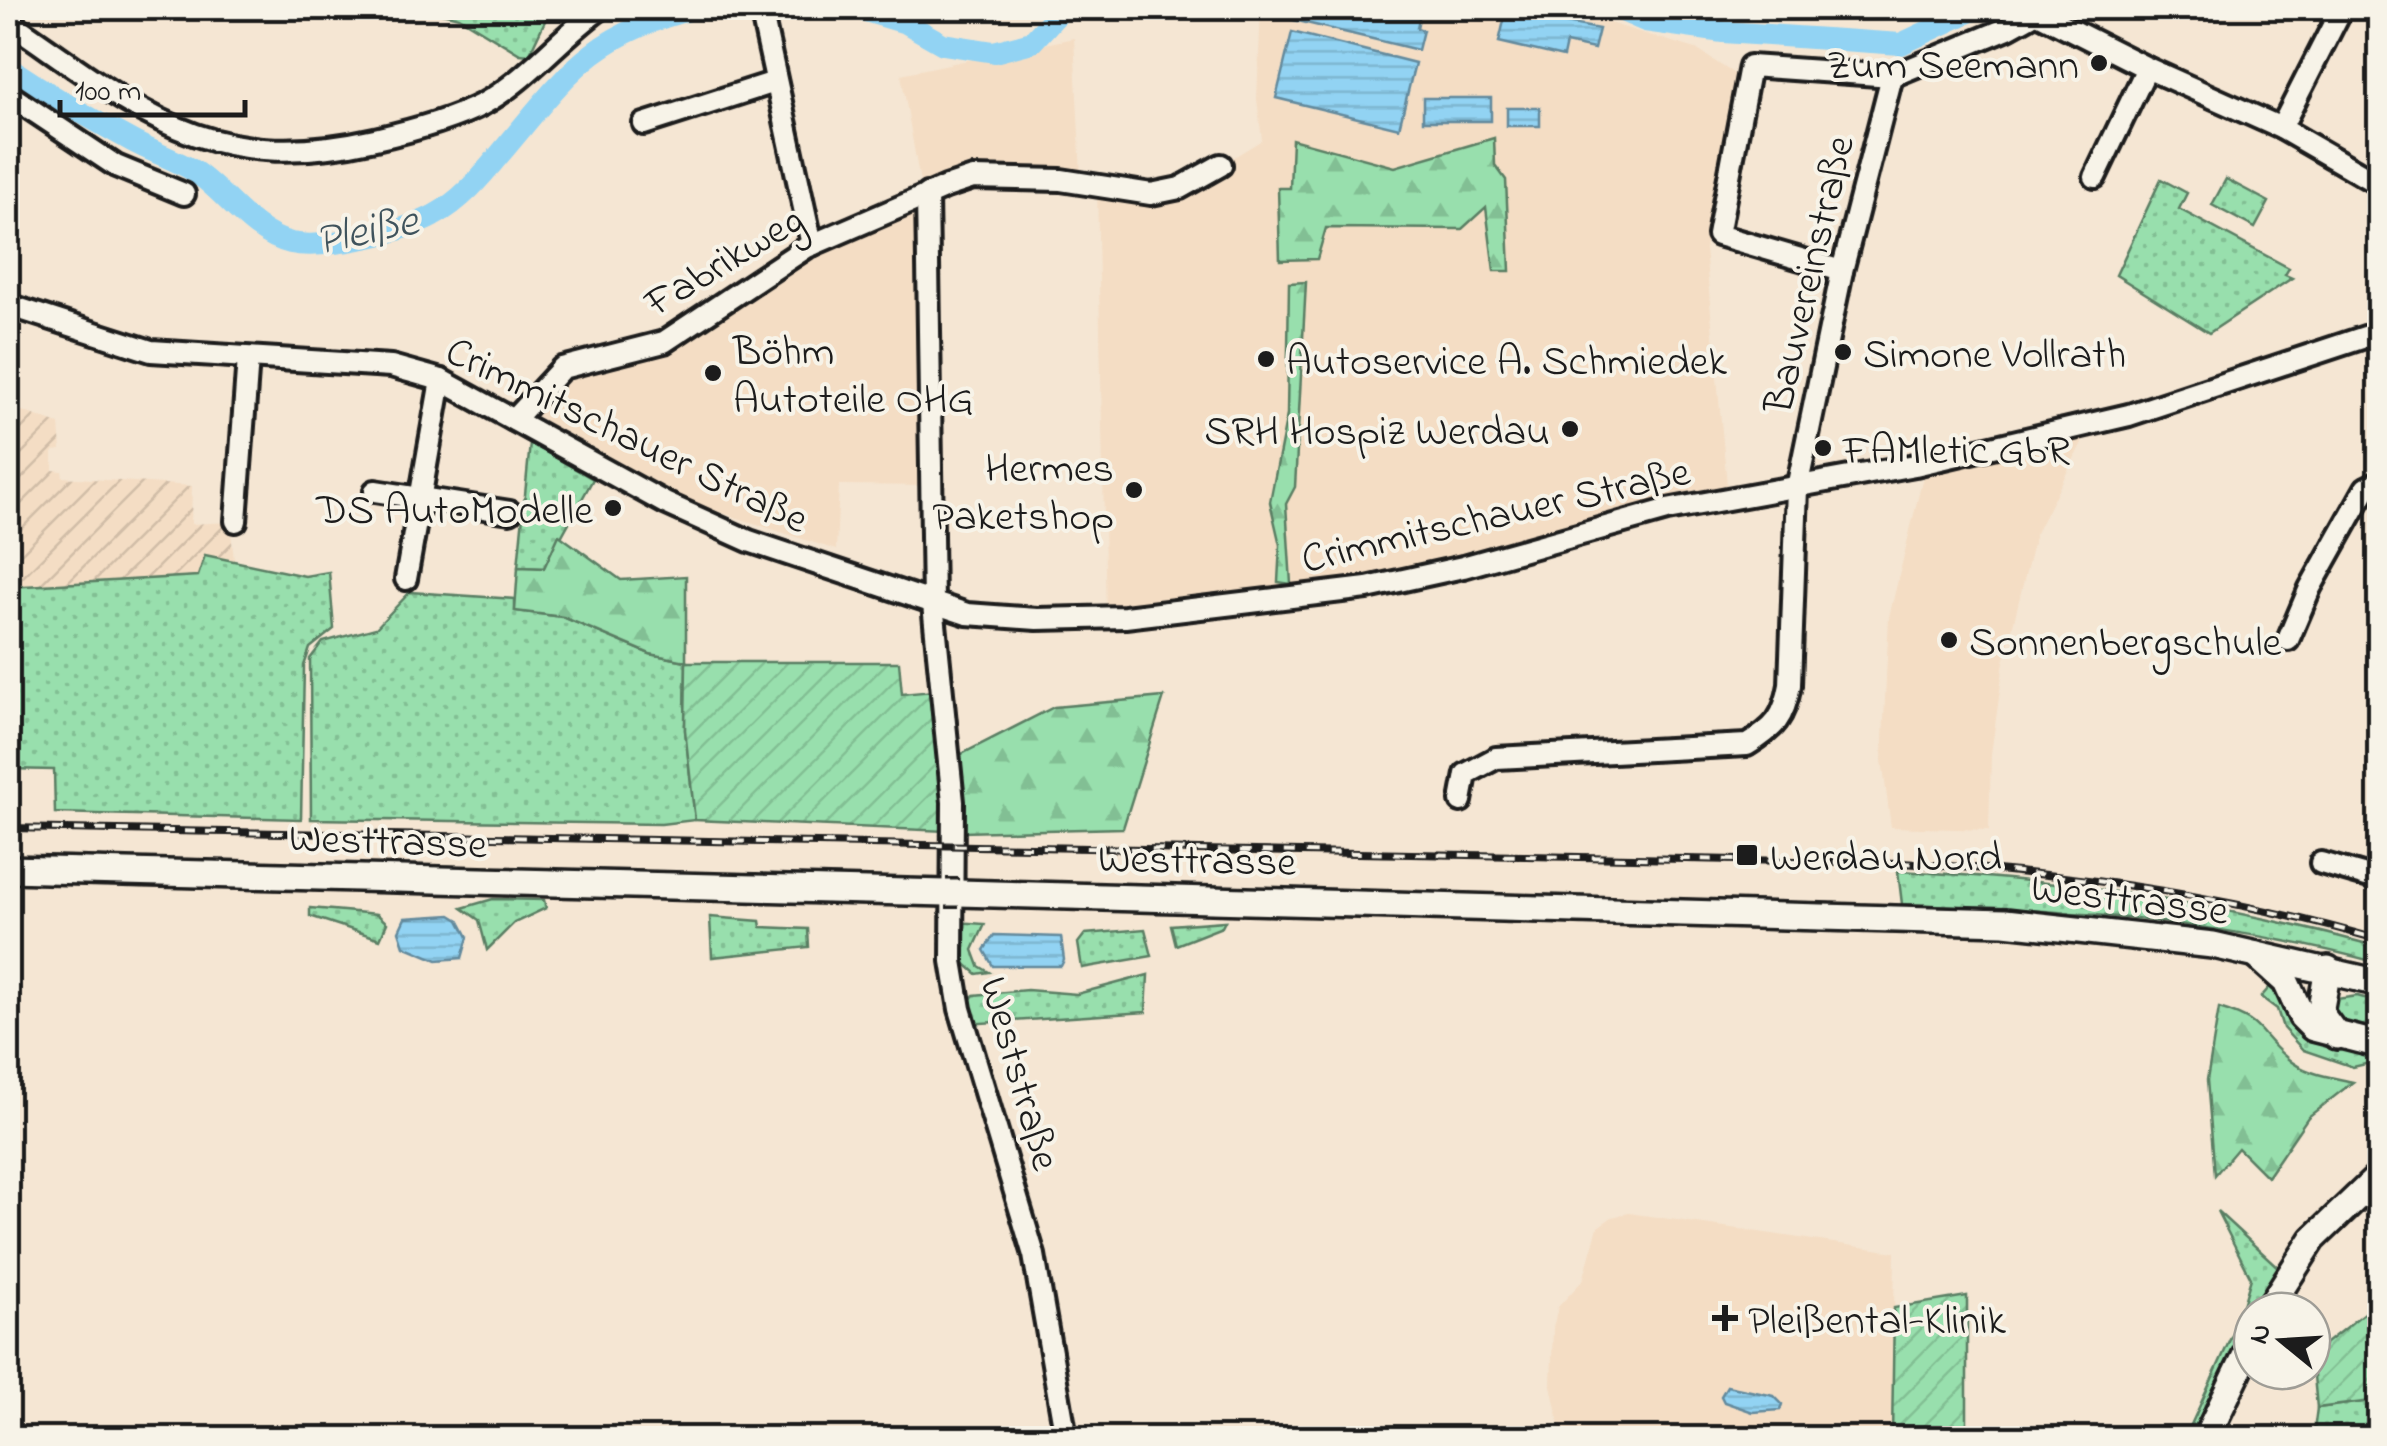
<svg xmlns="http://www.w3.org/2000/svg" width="2387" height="1446" font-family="'Indie Flower',sans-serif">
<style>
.built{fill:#f4ddc4}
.industrial{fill:url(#industrial-furrows)}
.grass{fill:url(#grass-dots);stroke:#5a7e64;stroke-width:2.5}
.forest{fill:url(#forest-firs);stroke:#5a7e64;stroke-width:2.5}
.garden{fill:url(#garden-furrows);stroke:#5a7e64;stroke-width:2.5}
.water{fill:url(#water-rules);stroke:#638a9d;stroke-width:2.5}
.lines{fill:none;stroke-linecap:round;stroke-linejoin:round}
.river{stroke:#92d3f3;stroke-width:22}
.minor-casing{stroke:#1c1c1c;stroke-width:28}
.major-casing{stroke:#1c1c1c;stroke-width:32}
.minor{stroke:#f7f3e8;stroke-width:20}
.major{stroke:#f7f3e8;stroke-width:25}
.rail-casing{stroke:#1c1c1c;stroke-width:8}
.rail{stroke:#f7f3e8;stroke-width:4;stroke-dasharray:11;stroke-linecap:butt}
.major-bridge-casing{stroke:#1c1c1c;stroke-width:32;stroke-linecap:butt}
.major-bridge{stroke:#f7f3e8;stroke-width:25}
.poi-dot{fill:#1c1c1c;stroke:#f7f3e8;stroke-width:4}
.labels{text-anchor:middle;stroke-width:8;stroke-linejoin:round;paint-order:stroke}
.poi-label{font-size:42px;fill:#1c1c1c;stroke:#f7f3e8;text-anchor:start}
.street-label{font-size:42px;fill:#1c1c1c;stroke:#f7f3e8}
.water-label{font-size:45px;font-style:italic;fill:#3f535c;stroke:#f7f3e8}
</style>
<defs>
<pattern id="industrial-furrows" width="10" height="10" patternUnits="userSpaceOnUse" patternTransform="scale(2.5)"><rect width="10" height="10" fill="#f4ddc4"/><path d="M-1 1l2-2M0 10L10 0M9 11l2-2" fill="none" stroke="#d1bda8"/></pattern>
<pattern id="grass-dots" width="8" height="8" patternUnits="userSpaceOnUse" patternTransform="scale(2.5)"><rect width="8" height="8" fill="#98dfad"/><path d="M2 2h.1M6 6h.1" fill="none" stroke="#82bf94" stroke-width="1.8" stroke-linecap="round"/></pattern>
<pattern id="forest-firs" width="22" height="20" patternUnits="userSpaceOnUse" patternTransform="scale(2.5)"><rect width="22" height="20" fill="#98dfad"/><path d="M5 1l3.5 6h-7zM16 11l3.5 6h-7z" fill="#82bf94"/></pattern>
<pattern id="garden-furrows" width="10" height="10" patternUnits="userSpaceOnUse" patternTransform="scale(2.5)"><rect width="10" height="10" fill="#98dfad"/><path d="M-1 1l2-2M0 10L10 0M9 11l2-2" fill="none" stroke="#82bf94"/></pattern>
<pattern id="water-rules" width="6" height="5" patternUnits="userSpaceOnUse" patternTransform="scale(2.5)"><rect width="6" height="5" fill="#92d3f3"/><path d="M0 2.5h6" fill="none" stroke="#7db5d0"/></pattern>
</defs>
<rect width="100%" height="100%" fill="#f5e6d3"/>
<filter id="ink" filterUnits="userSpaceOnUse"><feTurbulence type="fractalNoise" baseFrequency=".01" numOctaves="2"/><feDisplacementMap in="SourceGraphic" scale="20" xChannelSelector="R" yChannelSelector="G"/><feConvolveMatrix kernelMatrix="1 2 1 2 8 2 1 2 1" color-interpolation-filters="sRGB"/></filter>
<g filter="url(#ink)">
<g class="built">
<polygon points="1261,8 1559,8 1696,49 1739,77 1705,249 1727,485 1502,547 1296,591 1106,617 1097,187 1150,194 1221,165 1262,140 1257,99"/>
<polygon points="1074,38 1081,175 921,188 901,74"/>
<polygon points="934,198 938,486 839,485 836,550 695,504 535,416 562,379 682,341 806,254"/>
<polygon points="2087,433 2035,535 2004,662 1991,754 1989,830 1891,827 1882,760 1889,617 1923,477"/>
<polygon points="1629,1213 1895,1252 1892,1438 1562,1438 1551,1385 1553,1328 1558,1307 1583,1280 1598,1227 1612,1217"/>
</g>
<polygon class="industrial" points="8,406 59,424 61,450 53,451 53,470 62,471 63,477 192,486 191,524 230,522 234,560 205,555 199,576 8,587"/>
<g class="grass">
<polygon points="421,8 551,8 529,55 520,54 459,17"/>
<polygon points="2161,179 2187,193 2179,209 2289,268 2285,275 2292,278 2209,333 2116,275"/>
<polygon points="2226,179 2269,202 2255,228 2212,205"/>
<polygon points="530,443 593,479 544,568 518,567"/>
<polygon points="205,555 305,576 329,572 334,629 310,648 304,666 301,819 55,813 54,770 8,769 8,587 198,576"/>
<polygon points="410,592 515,599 515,611 563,617 650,654 686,661 685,730 695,820 661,824 311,819 310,659 323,642 376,628"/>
<path d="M1898,871C2061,879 2223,904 2379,947V963C2226,921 2060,909 1902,904Z"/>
<polygon points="493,899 544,900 546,908 514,923 487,950 479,920 462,908"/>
<polygon points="310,908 377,914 387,923 380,939 310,916"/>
<polygon points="710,917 760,921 761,927 808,929 809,947 712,957"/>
<polygon points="1225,921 1222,927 1176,945 1171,925"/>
<polygon points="956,922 985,924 973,950 979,966 989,972 977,974 961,960"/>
<polygon points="1145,929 1152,956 1082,968 1078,943 1085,934"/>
<polygon points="1148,975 1146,1012 967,1024 966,1005 974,995 1027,990 1077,994"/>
<polygon points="2275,981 2379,1052 2379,1061 2353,1067 2303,1050 2283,1028 2277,1009 2261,997"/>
<polygon points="2357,996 2379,1002 2379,1040 2333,1025 2330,1000"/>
<polygon points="2217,1211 2280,1269 2256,1311 2252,1311 2252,1320 2195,1438 2185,1438 2238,1322 2251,1278"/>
<polygon points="2379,1400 2379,1438 2313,1438 2317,1408"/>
</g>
<g class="forest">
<polygon points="1494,138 1495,165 1506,180 1510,271 1494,271 1486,207 1462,229 1326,228 1317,259 1280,260 1278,188 1290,188 1292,139 1395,167"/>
<polygon points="1306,282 1295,487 1286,504 1291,584 1278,582 1280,545 1270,502 1287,415 1289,283"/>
<polygon points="559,535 621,580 686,576 686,661 650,654 563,617 515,611 518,567 544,568"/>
<polygon points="1164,697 1123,828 962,832 956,757 1054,707"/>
<path d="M2219,1008C2265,1022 2255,1031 2287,1058C2304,1074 2331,1077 2353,1082L2308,1117L2267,1177L2238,1148L2215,1175L2207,1080Z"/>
</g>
<g class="garden">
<polygon points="686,662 899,662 902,694 933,691 946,831 695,820 685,730"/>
<polygon points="1967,1296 1967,1438 1892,1438 1894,1308"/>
<polygon points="2379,1301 2379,1400 2317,1408 2312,1354"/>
</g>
<g class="water">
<polygon points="1293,8 1398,8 1420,13 1417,28 1423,30 1418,50 1290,19"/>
<polygon points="1506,12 1599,29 1594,49 1566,43 1563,57 1499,42"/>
<polygon points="1292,32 1415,63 1399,128 1276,98"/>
<rect x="1423" y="98" width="68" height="23"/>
<rect x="1507" y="108" width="33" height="18"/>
<polygon points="451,915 459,920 468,937 462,958 437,960 404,946 399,931 405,918"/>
<polygon points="994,935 1061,937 1064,960 1061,966 993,966 984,950"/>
<polygon points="1727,1386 1774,1396 1782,1404 1780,1410 1753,1412 1724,1402 1721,1396"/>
</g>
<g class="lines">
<g class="river">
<polyline points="855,8 906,23 943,44 994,52 1032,42 1063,8"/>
<polyline points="1615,8 1645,21 1723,32 1901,44 1977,8"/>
<path d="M8,67C48,94 89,118 132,141C152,152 175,159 194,171C226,192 250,233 291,243C324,250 404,232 433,216C460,202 481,177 500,154C567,75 590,34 696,8"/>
</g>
<g class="minor-casing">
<g id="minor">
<polyline points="2030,9 2147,68 2281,128 2380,185"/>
<polyline points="761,10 812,245"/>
<path d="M8,21C138,110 206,177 375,139C411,131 450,121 483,104C527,80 560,37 601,8"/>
<polyline points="8,94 116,166 184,194"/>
<polyline points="644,124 775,82"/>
<polyline points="2281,128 2342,8"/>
<polyline points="2095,177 2147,68"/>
<polyline points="927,194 933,604 953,802 952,961 960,1009 1034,1255 1066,1438"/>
<polyline points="1842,271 1718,235 1750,66 1892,76 2008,28 2044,8"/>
<polyline points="8,305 151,351 391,366 441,380 665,503 749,541 967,614 1037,619 1125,617 1367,588 1463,567 1667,510 1915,465 2129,415 2380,332"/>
<polyline points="514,420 562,368 664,342 807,247 946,187 973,178 1061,180 1151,194 1180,188 1221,165"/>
<polyline points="375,491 510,512"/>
<polyline points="236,521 248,358"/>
<polyline points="406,579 441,380"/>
<polyline points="2288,640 2310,588 2366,488 2380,481"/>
<path d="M1461,801L1466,774L1496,758L1747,745C1775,728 1784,718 1790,685L1797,488L1842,271L1892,76"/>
<polyline points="2321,863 2380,880"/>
</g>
</g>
<g class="major-casing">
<g id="major">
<polyline points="8,869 946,893"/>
<polyline points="959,893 2005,922 2213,945 2380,983"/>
<polyline points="2256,955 2286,982 2302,1017 2313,1028 2380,1045"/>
<polyline points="2328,969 2320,1013 2337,1036"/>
<polyline points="2267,1311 2313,1239 2380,1175"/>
<polyline points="2206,1438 2252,1342"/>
</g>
</g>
<use href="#minor" class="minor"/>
<use href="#major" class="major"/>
<g class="rail-casing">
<path id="rail" d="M8,828L1901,863C2063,872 2224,894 2380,940"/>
</g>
<use href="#rail" class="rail"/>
<g class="major-bridge-casing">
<polyline id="major-bridge" points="946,893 959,893"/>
</g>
<use href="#major-bridge" class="major-bridge"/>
</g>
</g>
<g class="poi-dot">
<circle cx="2099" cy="63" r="10"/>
<circle cx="1843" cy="352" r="10"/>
<circle cx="1266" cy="359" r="10"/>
<circle cx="713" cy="373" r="10"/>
<circle cx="1570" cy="429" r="10"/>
<circle cx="1823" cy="448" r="10"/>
<circle cx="1134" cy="490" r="10"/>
<circle cx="613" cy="508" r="10"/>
<circle cx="1949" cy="640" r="10"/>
<rect x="1735" y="843" width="24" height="24" rx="5"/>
<path d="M1720 1303h10v10h10v10h-10v10h-10v-10h-10v-10h10z"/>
</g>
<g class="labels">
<g class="poi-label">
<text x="2079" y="78" text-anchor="end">Zum Seemann</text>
<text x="733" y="364">Böhm<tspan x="733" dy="48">Autoteile OHG</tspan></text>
<text x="1863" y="367">Simone Vollrath</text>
<text x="1286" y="374">Autoservice A. Schmiedek</text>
<text x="1550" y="444" text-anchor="end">SRH Hospiz Werdau</text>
<text x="1843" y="463">FAMletic GbR</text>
<text x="1114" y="481" text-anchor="end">Hermes<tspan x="1114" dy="48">Paketshop</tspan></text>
<text x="593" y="523" text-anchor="end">DS AutoModelle</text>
<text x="1969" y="655">Sonnenbergschule</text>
<text x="1770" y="870">Werdau Nord</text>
<text x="1748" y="1333">Pleißental-Klinik</text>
</g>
<g class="street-label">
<text transform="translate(723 259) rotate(-31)" y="15">Fabrikweg</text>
<text transform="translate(1807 274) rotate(-77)" y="15">Bauvereinstraße</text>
<text transform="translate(628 433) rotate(26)" y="15">Crimmitschauer Straße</text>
<text transform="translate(1495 513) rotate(-13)" y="15">Crimmitschauer Straße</text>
<text transform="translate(388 839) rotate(2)" y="15">Westtrasse</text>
<text transform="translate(1197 858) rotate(1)" y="15">Westtrasse</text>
<text transform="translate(2130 897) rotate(7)" y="15">Westtrasse</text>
<text transform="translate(1022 1073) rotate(74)" y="15">Weststraße</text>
</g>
<g class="water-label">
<text transform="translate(366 228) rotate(-12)" y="16">Pleiße</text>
</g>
</g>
<rect width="2387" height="1446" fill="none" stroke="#f7f3e8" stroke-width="40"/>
<rect x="20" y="20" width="2347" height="1406" fill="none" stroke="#1c1c1c" stroke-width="4" filter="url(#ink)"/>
<g transform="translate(2282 1341) rotate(288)"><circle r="48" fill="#f7f3e8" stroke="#9f9d96" stroke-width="2.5"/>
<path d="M0-8L18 38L0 25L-18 38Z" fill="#1c1c1c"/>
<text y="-15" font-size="28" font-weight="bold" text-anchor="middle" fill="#1c1c1c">N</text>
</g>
<path d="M60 100v15h185v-15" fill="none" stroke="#1c1c1c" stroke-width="5"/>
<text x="75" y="100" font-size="30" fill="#1c1c1c" stroke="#f7f3e8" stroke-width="8" paint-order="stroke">100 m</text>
</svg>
